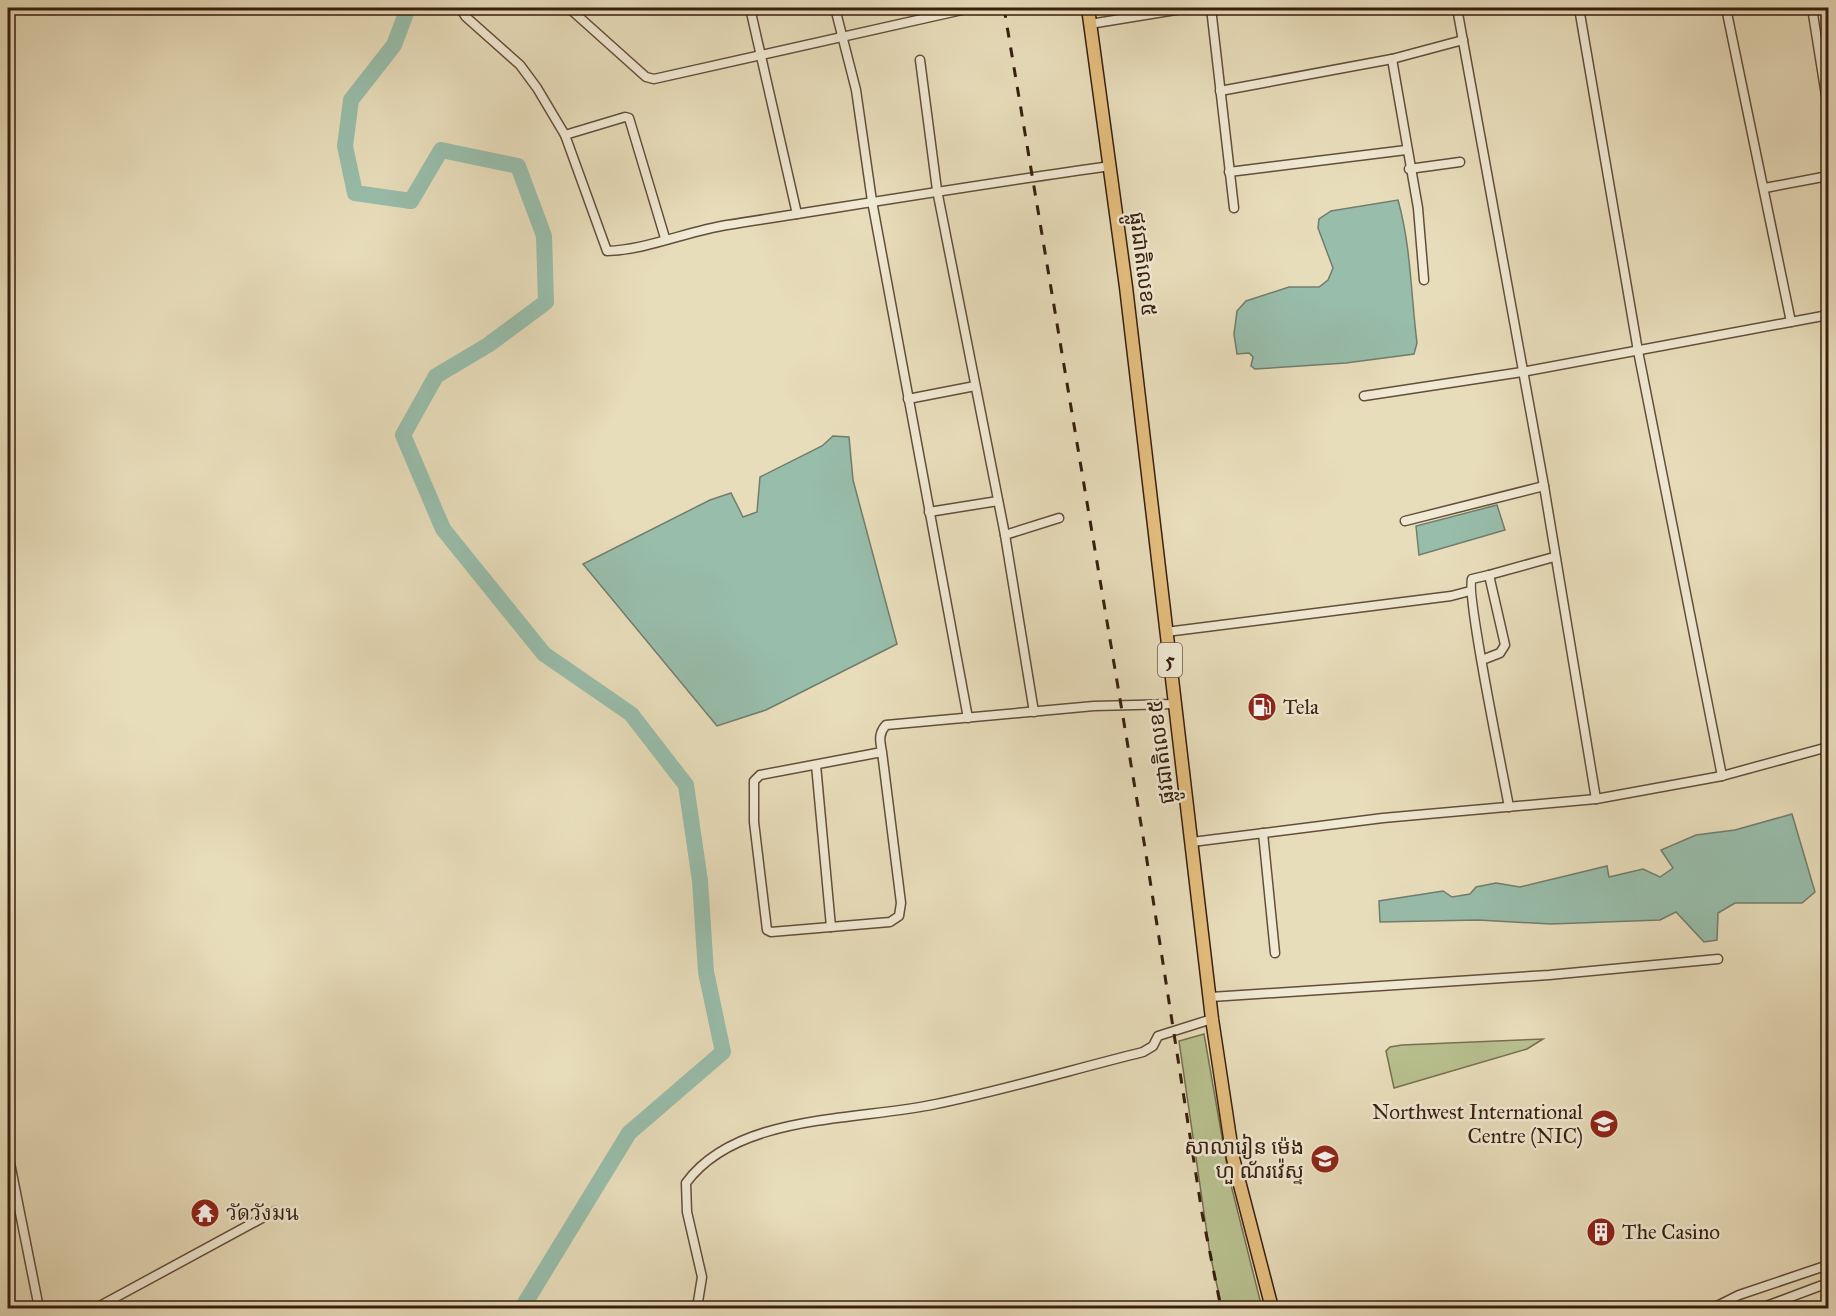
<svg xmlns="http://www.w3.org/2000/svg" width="1836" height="1316" font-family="'IM FELL Great Primer','Noto Sans Khmer','Noto Serif Thai',serif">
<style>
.green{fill:#b8c08f;stroke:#786f4f;stroke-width:1.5}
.water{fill:#98bdab;stroke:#717d6d;stroke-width:1.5}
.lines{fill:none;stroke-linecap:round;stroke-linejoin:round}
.river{stroke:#98bdab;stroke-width:16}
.minor-casing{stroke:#634e3a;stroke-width:11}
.highway-casing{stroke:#371e0f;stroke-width:15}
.minor{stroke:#f0e9d3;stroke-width:8}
.highway{stroke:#e4be7e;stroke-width:12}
.rail{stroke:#371e0f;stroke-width:3;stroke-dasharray:10 10;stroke-linecap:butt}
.labels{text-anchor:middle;stroke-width:5;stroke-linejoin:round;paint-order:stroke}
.shield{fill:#f0e9d3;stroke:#6e5b4a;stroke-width:1.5}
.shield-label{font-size:20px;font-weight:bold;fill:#371e0f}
.street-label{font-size:21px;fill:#371e0f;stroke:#f0e9d3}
.poi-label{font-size:21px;fill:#371e0f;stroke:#f0e9d3;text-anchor:start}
</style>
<rect width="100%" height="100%" fill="#e8ddbb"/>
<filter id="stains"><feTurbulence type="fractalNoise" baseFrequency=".00333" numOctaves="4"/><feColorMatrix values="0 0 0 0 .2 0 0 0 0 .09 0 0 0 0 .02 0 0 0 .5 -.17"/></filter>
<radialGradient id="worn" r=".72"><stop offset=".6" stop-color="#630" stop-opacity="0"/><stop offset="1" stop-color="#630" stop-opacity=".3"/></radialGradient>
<g class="green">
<polygon points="1204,1034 1229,1177 1262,1308 1222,1308 1210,1254 1179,1041"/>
<polygon points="1543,1039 1527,1049 1394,1088 1386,1051 1390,1047 1402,1045"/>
</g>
<g class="water">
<path d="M1398,200C1411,246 1411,296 1417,343L1414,354L1346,363L1255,369L1251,366L1253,357L1249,353L1237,354L1234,334L1237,311L1246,301L1289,287H1319L1328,280L1333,268L1318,228L1319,219L1331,211Z"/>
<polygon points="833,436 849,437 853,480 897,644 766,710 717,726 583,564 710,500 731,493 743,517 757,512 760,477 822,446"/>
<polygon points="1497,505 1505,530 1419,555 1416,526"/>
<polygon points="1792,814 1815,892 1802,903 1735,903 1718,913 1717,940 1704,942 1676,912 1660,920 1551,924 1478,920 1380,922 1379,901 1443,891 1452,897 1470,894 1476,887 1496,883 1520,887 1607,866 1609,877 1643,869 1660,877 1673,868 1661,850 1696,835 1735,830"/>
</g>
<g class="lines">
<polyline class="river" points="408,8 394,45 351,100 345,146 355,193 411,201 441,150 518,166 544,236 546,302 488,345 436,376 403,435 443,529 544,654 631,714 686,785 700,881 706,972 723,1052 629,1133 522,1308"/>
<g class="minor-casing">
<g id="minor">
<path d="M460,8L466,17L520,65L537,88L565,135L607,251C646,250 688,231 727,225C855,205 982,184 1110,166"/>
<polyline points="569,8 646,77 654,79 971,8"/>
<polyline points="750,8 797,214"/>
<polyline points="835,8 856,90 872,201 968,718"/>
<polyline points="1211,8 1234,208"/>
<polyline points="1457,8 1544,486 1596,799"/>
<polyline points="1579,8 1638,351 1722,776"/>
<polyline points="1726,8 1791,322"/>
<polyline points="1812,8 1828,108"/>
<polyline points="1090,24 1188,8"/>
<polyline points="1392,59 1418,208 1424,280"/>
<polyline points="920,60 937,190 1005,535 1034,712"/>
<polyline points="1220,91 1392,59 1463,40"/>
<polyline points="565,135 625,117 629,118 665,238"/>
<polyline points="1409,169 1460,162"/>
<polyline points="1229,172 1406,150"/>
<polyline points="1765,188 1828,176"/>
<polyline points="1364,396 1522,372 1828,315"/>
<polyline points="908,399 975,386"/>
<polyline points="929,512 998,501"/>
<polyline points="1405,521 1544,486"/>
<polyline points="1005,535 1059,518"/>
<polyline points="1489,575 1554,557"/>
<polyline points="1166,632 1451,596 1470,591"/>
<path d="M1482,660L1500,653L1505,645L1489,575L1472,579C1465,590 1504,779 1509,807"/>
<path d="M882,752L760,775L754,781V822L767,930L771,932L890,922L899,916L901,903L882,752C880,741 878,734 886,725L1094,706L1175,704"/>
<polyline points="816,765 831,927"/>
<polyline points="1263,833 1275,953"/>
<polyline points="1192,842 1383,818 1596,799 1722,776 1828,747"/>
<polyline points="1211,997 1549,975 1718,959"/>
<polyline points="8,1153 39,1308"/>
<polyline points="96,1308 275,1211"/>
<path d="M697,1308L702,1277L687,1212L686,1183C737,1113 858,1121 936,1104C1005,1090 1074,1069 1143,1052L1153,1046L1158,1036L1212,1019"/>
<polyline points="1713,1308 1739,1295 1828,1265"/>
<polyline points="1761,1308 1828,1283"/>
</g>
</g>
<g class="highway-casing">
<polyline id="highway" points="1088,8 1126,287 1212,1019 1233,1158 1272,1308"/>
</g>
<use href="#minor" class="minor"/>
<use href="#highway" class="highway"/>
<polyline class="rail" points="1004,8 1145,848 1202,1213 1221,1308"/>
</g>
<defs>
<g id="fuel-disc" transform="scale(1.5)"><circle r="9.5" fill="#8f2418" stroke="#f0e9d3"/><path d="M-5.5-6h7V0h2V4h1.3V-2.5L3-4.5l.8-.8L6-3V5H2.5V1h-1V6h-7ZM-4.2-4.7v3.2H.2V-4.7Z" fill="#fff"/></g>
<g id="university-disc" transform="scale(1.5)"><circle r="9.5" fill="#8f2418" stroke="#f0e9d3"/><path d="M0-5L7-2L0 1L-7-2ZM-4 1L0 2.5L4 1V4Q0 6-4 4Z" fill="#fff"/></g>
<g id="school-disc" transform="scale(1.5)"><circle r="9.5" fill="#8f2418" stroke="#f0e9d3"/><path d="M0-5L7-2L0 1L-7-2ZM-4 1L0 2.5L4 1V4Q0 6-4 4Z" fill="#fff"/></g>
<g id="temple-disc" transform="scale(1.5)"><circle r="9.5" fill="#8f2418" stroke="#f0e9d3"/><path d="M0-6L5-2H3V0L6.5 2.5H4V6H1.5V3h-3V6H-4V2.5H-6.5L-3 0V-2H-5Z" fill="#fff"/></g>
<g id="building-disc" transform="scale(1.5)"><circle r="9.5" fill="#8f2418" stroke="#f0e9d3"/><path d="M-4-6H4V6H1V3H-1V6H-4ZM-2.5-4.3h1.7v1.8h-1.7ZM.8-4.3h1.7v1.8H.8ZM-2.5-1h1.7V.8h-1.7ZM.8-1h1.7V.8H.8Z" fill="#fff"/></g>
</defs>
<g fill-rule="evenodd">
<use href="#fuel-disc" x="1262" y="707"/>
<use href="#university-disc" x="1604" y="1124"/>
<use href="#school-disc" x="1325" y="1159"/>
<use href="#temple-disc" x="205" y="1213"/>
<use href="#building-disc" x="1601" y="1232"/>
</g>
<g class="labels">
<rect class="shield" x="1158" y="643" width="24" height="34" rx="4.5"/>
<g class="shield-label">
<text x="1170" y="667">5</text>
</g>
<g class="street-label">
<text transform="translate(1143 264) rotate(83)" y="7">ផ្លូវជាតិលេខ៥</text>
<text transform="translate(1161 752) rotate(-97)" y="7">ផ្លូវជាតិលេខ៥</text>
</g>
<g class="poi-label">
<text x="1283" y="714">Tela</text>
<text x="1583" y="1119" text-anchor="end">Northwest International<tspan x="1583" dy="24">Centre (NIC)</tspan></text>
<text x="1304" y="1154" text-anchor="end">សាលារៀន ម៉េង<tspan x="1304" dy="24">ហួ ណ័រវ៉េស្ទ</tspan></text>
<text x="226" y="1220">วัดวังมน</text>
<text x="1622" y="1239">The Casino</text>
</g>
</g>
<rect width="1836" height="1316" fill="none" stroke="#e8ddbb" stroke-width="30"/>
<rect x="9" y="9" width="1818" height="1298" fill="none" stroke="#371e0f" stroke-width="3"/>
<rect x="15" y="15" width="1806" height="1286" fill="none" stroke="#371e0f" stroke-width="1.5"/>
<rect width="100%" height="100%" filter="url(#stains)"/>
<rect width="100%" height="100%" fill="url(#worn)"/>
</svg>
